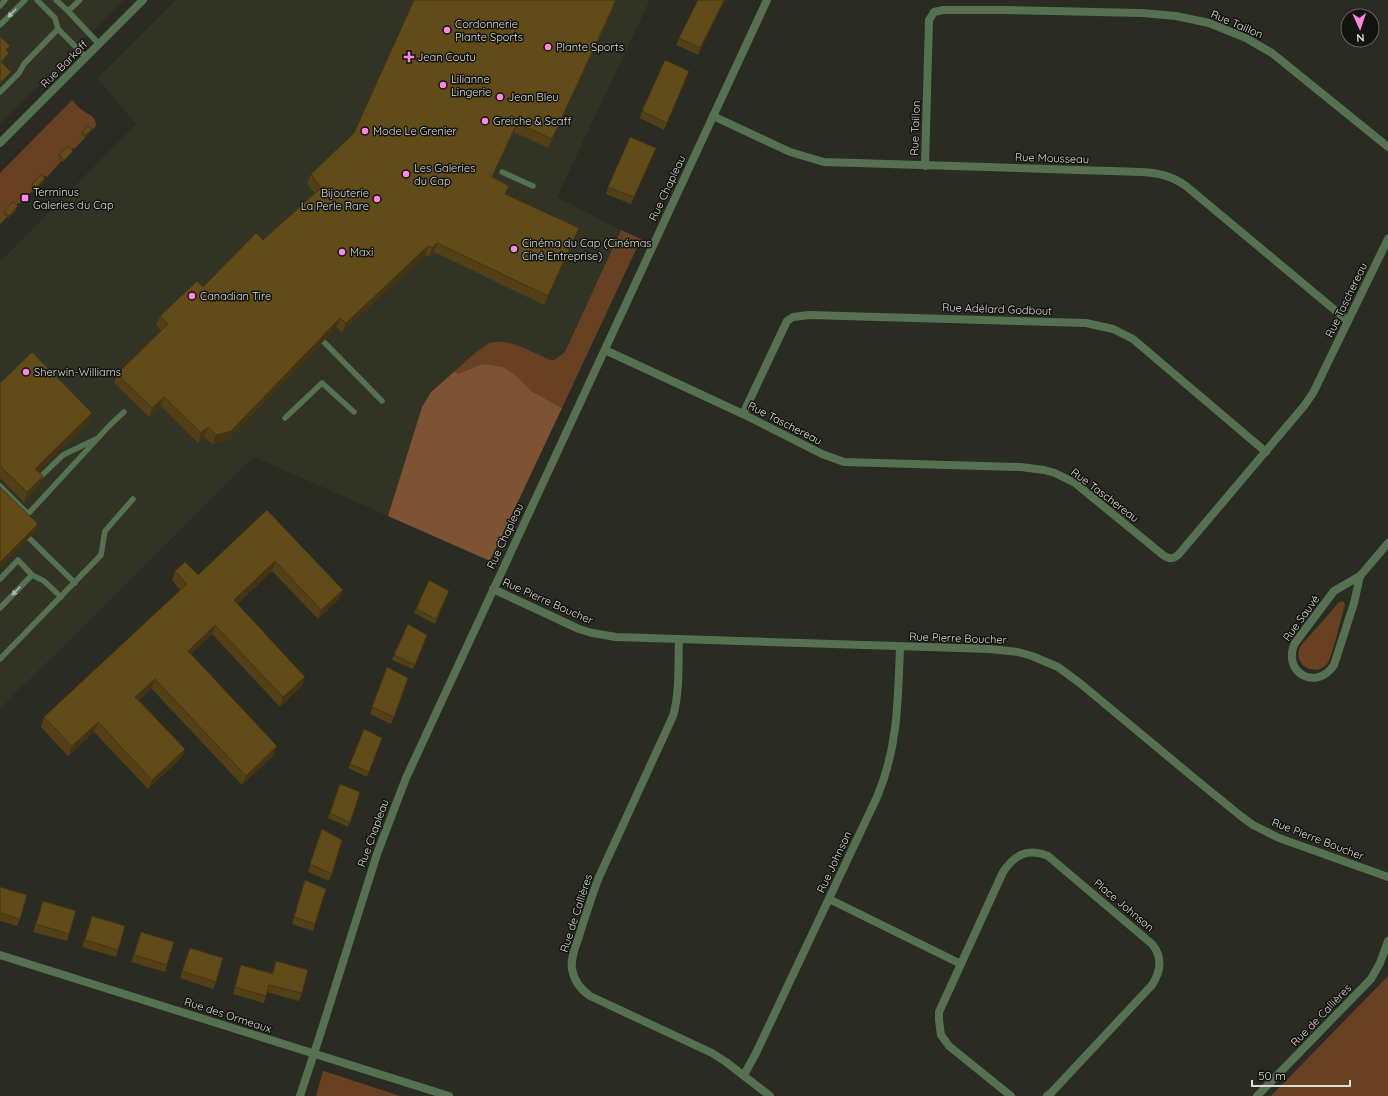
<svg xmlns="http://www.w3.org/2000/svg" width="1388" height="1096" font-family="Quicksand,sans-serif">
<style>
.built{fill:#313324}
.green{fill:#674122}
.forest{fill:#7d5333}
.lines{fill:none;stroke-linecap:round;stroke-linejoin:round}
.service{stroke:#567151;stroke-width:5.5}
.minor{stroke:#567151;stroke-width:8}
.tertiary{stroke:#567151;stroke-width:8}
.wall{fill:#534016}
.shaded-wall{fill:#443412}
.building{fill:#614b19;stroke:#443412}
.oneway{fill:#aeb8a9}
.poi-dot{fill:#fb86e5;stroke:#13130f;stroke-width:1.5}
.labels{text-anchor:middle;stroke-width:3;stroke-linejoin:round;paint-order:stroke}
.poi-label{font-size:11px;fill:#deded9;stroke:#13130f;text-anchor:start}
.street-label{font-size:11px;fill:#deded9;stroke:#13130f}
</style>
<rect width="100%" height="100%" fill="#2a2b22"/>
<g class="built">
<polygon points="0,0 124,0 0,125"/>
<polygon points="175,0 650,0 557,197 621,230 566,352 554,360 550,360 513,344 487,344 431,392 422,407 388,516 254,457 0,709 0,262 136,124 97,78"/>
</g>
<g class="green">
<path d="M72,100C76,104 80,109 85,112C91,116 96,117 96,126L91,131L88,128L85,138L74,149L73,148L47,177L45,176L31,186L34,189L27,196L25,193L20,198L23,201L19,204L18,203L4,214L7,217L0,224V173Z"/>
<path d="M621,230L641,239L562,408L533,392L517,376L482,364L458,374L455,371C465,362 475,352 486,345C502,334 534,353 550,360H554L565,352Z"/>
<path d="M1342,601L1344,602L1345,605C1341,617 1333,656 1327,664C1315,678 1292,664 1300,647C1303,642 1308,638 1312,633C1321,623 1330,613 1338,603Z"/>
<polygon points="1388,976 1388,1096 1271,1096"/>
<polygon points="323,1071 324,1071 400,1096 316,1096"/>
</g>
<polygon class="forest" points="482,364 503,367 517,376 533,392 562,408 490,561 388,516 422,407 431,392 455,371 458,374"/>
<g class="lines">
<g class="service">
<polyline points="37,0 55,18 58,29 86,57"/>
<polyline points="56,0 68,11"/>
<polyline points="80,0 68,11 99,44"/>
<polyline points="0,6 5,0"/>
<polyline points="0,25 25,0"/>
<polyline points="0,92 19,73 24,64 58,29"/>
<polyline points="502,172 533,186"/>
<polyline points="323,341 382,401"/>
<polyline points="285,418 322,383 354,412"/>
<polyline points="37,480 63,455 96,439"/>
<polyline points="0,486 28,514 110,425 124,412"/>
<polyline points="29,538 75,583"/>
<polyline points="0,579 18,560 32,575 44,581 61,597"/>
<polyline points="0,608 32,575"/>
<polyline points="0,659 101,555 105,531 133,499"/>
</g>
<g class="minor">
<path d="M713,116L790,152L824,162L1142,172C1159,173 1172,176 1186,186L1348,321"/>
<polyline points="925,166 929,20 934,12 943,10 1006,10 1142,13 1176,16 1209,23 1246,38 1272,53 1388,147"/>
<path d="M605,350L743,414L822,454L844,462L1021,467L1044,470L1055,473L1075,483L1163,555C1169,559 1173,560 1179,554L1304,406L1313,393L1388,239"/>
<polyline points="743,414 787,321 793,317 809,315 1086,323 1113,329 1133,339 1266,452"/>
<path d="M1360,576L1354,603L1334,665C1316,692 1281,672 1295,643L1334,591Z"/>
<polyline points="1360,576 1388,543"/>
<polyline points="493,589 579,629 592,633 616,637 990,649 1018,652 1032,656 1058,667 1081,684 1194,778 1242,817 1253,825 1279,838 1388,877"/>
<path d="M679,640C678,665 680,692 673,716L599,877C592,895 586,914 580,933C577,944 570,957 572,969C574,981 580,989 590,996L712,1053L726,1062L770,1096"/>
<polyline points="829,899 961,964"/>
<path d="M744,1075L756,1053L877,797C898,748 898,699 900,647"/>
<polyline points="300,1096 321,1032 377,854 406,778 767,0"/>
<path d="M1011,1096L949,1046L941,1035L939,1020V1012L1003,872C1015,854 1028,848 1048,856L1152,944C1163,957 1161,971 1152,985L1051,1093L1047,1096"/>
<polyline points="1257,1096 1371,979 1380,963 1388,941"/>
</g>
<g class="tertiary">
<polyline points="0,143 143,0"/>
<polyline points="0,955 449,1096"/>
</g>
</g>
<g class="wall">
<polygon points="725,0 698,55 676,45 679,38"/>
<polygon points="614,7 548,148 514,132 492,178 506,194 579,228 575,237 544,305 434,252 429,257 425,255 342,332 337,327 228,440 213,444 204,437 198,443 161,406 149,417 114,383 117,374 162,331 156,325 160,316 203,287 263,240 315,193 307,184 311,174"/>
<polygon points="689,71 664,130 640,118 642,111"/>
<polygon points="91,131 85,138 81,134 82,132"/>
<polygon points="656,148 653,155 631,204 606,194 608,187"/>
<polygon points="73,151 72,153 63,162 58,158 59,155"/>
<polygon points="45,181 35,190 31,186 32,184"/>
<polygon points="17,209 8,218 3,213 4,211"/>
<polygon points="0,383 92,413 89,422 38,472 43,476 39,486 24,502 0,478"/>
<polygon points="267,510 339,599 318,619 272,571 237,604 302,686 280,707 212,634 191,654 274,755 242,785 151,688 139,700 185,749 181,758 148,789 94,732 68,756 41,727 44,717 180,590 172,580 175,571 198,575"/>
<polygon points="447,596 435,624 414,613 416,609"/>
<polygon points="426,639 413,669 392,660 394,655"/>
<polygon points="387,667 408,678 391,724 370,714"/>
<polygon points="382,738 367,777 348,768 350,764"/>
<polygon points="340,784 360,792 348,827 328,818"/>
<polygon points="319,836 332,874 329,881 308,872"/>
<polygon points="305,880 315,924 313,931 292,924"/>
<polygon points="0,887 20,919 17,926 0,921"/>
<polygon points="43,901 69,934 67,941 33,932"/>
<polygon points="92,916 118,950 116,957 82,947"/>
<polygon points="141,932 167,965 165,972 131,962"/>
<polygon points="188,955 216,982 213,989 180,978"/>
<polygon points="276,961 302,993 299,1001 267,992 264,1003 233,994 241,965 272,973"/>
</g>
<g class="shaded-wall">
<polygon points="617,0 614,7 548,148 552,139"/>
<polygon points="724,0 725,0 698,55 700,48"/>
<polygon points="9,53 8,55 0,64 1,62"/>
<polygon points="11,72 10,74 0,84 0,83"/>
<polygon points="517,123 514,132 488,186 492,177"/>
<polygon points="92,129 91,131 85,138 86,135"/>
<polygon points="73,151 72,153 63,162 64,160"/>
<polygon points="45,178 45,181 35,190 36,188"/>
<polygon points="18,206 17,209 8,218 9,216"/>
<polygon points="437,243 434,252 429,257 432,248"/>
<polygon points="428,246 425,255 342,332 346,323"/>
<polygon points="340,318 337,327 228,440 213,444 216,435"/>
<polygon points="164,397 161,406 149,417 152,408"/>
<polygon points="92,413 89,422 32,479 35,469"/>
<polygon points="208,427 204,437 198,443 201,433"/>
<polygon points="43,476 39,486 24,502 27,492"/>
<polygon points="38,524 34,533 0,567 0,562"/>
<polygon points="275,561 272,571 230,610 234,600"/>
<polygon points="343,590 339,599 318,619 321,610"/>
<polygon points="215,625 212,634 184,660 188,651"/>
<polygon points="305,677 302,686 280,707 283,697"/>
<polygon points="155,679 151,688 132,706 135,697"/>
<polygon points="98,722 94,732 68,756 72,746"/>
<polygon points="277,746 274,755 242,785 246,776"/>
<polygon points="185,749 181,758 148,789 152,780"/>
</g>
<g class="building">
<polygon points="414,0 616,0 552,139 517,123 492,177 509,186 505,194 579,228 548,296 437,243 432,248 428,246 346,323 340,318 231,431 216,435 208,427 201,433 164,397 152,408 117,374 168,324 160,316 197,281 203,287 256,233 263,240 321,188 311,174 354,133"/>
<polygon points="698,0 724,0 700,48 679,38"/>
<polygon points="1,37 10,46 6,50 9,53 1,62 11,72 0,83 0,38"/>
<polygon points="665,60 689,71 667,123 642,111"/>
<polygon points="88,126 92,129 86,135 82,132"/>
<polygon points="630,137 656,148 634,197 608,187"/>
<polygon points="68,146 73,151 64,160 59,155"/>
<polygon points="41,174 45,178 36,188 32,184"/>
<polygon points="13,202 18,206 9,216 4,211"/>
<polygon points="32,352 92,413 35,469 43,476 27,492 0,466 0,383"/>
<polygon points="0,487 38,524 0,562"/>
<polygon points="267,510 343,590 321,610 275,561 234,600 305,677 283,697 215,625 188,651 277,746 246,776 155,679 135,697 185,749 152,780 98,722 72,746 44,717 187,584 175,571 185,562 198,575"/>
<polygon points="429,580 449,591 436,619 416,609"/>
<polygon points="408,624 427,635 415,665 394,655"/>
<polygon points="387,667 408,678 394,717 372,707"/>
<polygon points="364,729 382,738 369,772 350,764"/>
<polygon points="340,784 360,792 350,823 330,813"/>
<polygon points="322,829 342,840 332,874 310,864"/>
<polygon points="305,880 326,889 315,924 294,917"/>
<polygon points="0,887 27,895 20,919 0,913"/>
<polygon points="43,901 76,911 69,934 36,924"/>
<polygon points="92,916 125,926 118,950 85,940"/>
<polygon points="141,932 174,942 167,965 134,955"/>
<polygon points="190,948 223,958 216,982 182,971"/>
<polygon points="276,961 308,970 302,993 269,985 266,996 235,987 241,965 273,974"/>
</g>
<defs><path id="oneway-solid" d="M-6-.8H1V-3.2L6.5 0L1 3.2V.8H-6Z"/></defs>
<g class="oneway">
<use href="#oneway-solid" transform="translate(12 13) rotate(134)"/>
<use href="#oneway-solid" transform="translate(16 591) rotate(134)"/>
</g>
<g class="poi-dot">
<circle cx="447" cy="30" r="4"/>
<circle cx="548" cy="47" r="4"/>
<path d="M407 51h4v4h4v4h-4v4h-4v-4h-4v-4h4z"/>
<circle cx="443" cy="85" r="4"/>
<circle cx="500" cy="97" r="4"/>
<circle cx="485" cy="121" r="4"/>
<circle cx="365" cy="131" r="4"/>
<circle cx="406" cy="174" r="4"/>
<rect x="21" y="194" width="8" height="8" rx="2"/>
<circle cx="377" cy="199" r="4"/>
<circle cx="514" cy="249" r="4"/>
<circle cx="342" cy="252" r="4"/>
<circle cx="192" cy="296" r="4"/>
<circle cx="26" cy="372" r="4"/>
</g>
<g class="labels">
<g class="poi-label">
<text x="455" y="28">Cordonnerie<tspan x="455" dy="13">Plante Sports</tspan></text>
<text x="556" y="51">Plante Sports</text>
<text x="417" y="61">Jean Coutu</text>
<text x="451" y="83">Lilianne<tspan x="451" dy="13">Lingerie</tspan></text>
<text x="508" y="101">Jean Bleu</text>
<text x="493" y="125">Greiche &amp; Scaff</text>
<text x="373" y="135">Mode Le Grenier</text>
<text x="414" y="172">Les Galeries<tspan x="414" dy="13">du Cap</tspan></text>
<text x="33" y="196">Terminus<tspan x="33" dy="13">Galeries du Cap</tspan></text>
<text x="369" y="197" text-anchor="end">Bijouterie<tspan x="369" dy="13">La Perle Rare</tspan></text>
<text x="522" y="247">Cinéma du Cap (Cinémas<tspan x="522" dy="13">Ciné Entreprise)</tspan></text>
<text x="350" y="256">Maxi</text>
<text x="200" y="300">Canadian Tire</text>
<text x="34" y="376">Sherwin-Williams</text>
</g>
<g class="street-label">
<text transform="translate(1237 24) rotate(23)" y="4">Rue Taillon</text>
<text transform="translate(64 64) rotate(-45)" y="4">Rue Barkoff</text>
<text transform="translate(915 128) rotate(-88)" y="4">Rue Taillon</text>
<text transform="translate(1052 158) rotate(2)" y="4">Rue Mousseau</text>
<text transform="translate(667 188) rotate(-65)" y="4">Rue Chapleau</text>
<text transform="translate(1346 300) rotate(-64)" y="4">Rue Taschereau</text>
<text transform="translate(997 309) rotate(2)" y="4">Rue Adélard Godbout</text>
<text transform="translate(785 423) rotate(27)" y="4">Rue Taschereau</text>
<text transform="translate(1105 495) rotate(37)" y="4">Rue Taschereau</text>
<text transform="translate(505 536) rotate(-65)" y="4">Rue Chapleau</text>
<text transform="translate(548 601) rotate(24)" y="4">Rue Pierre Boucher</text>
<text transform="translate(1301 618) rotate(-54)" y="4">Rue Sauvé</text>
<text transform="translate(958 638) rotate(2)" y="4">Rue Pierre Boucher</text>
<text transform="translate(373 833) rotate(-70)" y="4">Rue Chapleau</text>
<text transform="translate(1318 839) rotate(21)" y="4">Rue Pierre Boucher</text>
<text transform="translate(834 862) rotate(-65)" y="4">Rue Johnson</text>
<text transform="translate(1124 905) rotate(40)" y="4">Place Johnson</text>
<text transform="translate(576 913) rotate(-72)" y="4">Rue de Callières</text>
<text transform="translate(228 1015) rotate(18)" y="4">Rue des Ormeaux</text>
<text transform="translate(1321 1015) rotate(-46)" y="4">Rue de Callières</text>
</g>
</g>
<g transform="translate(1360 28) rotate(177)"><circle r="19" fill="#13130f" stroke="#646460"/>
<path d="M0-3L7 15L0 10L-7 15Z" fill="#fb86e5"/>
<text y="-6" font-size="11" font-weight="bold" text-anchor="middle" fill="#deded9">N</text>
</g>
<path d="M1252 1080v6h98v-6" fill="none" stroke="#deded9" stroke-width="2"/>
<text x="1258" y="1080" font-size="12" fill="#deded9" stroke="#13130f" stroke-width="3" paint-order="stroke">50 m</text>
</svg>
